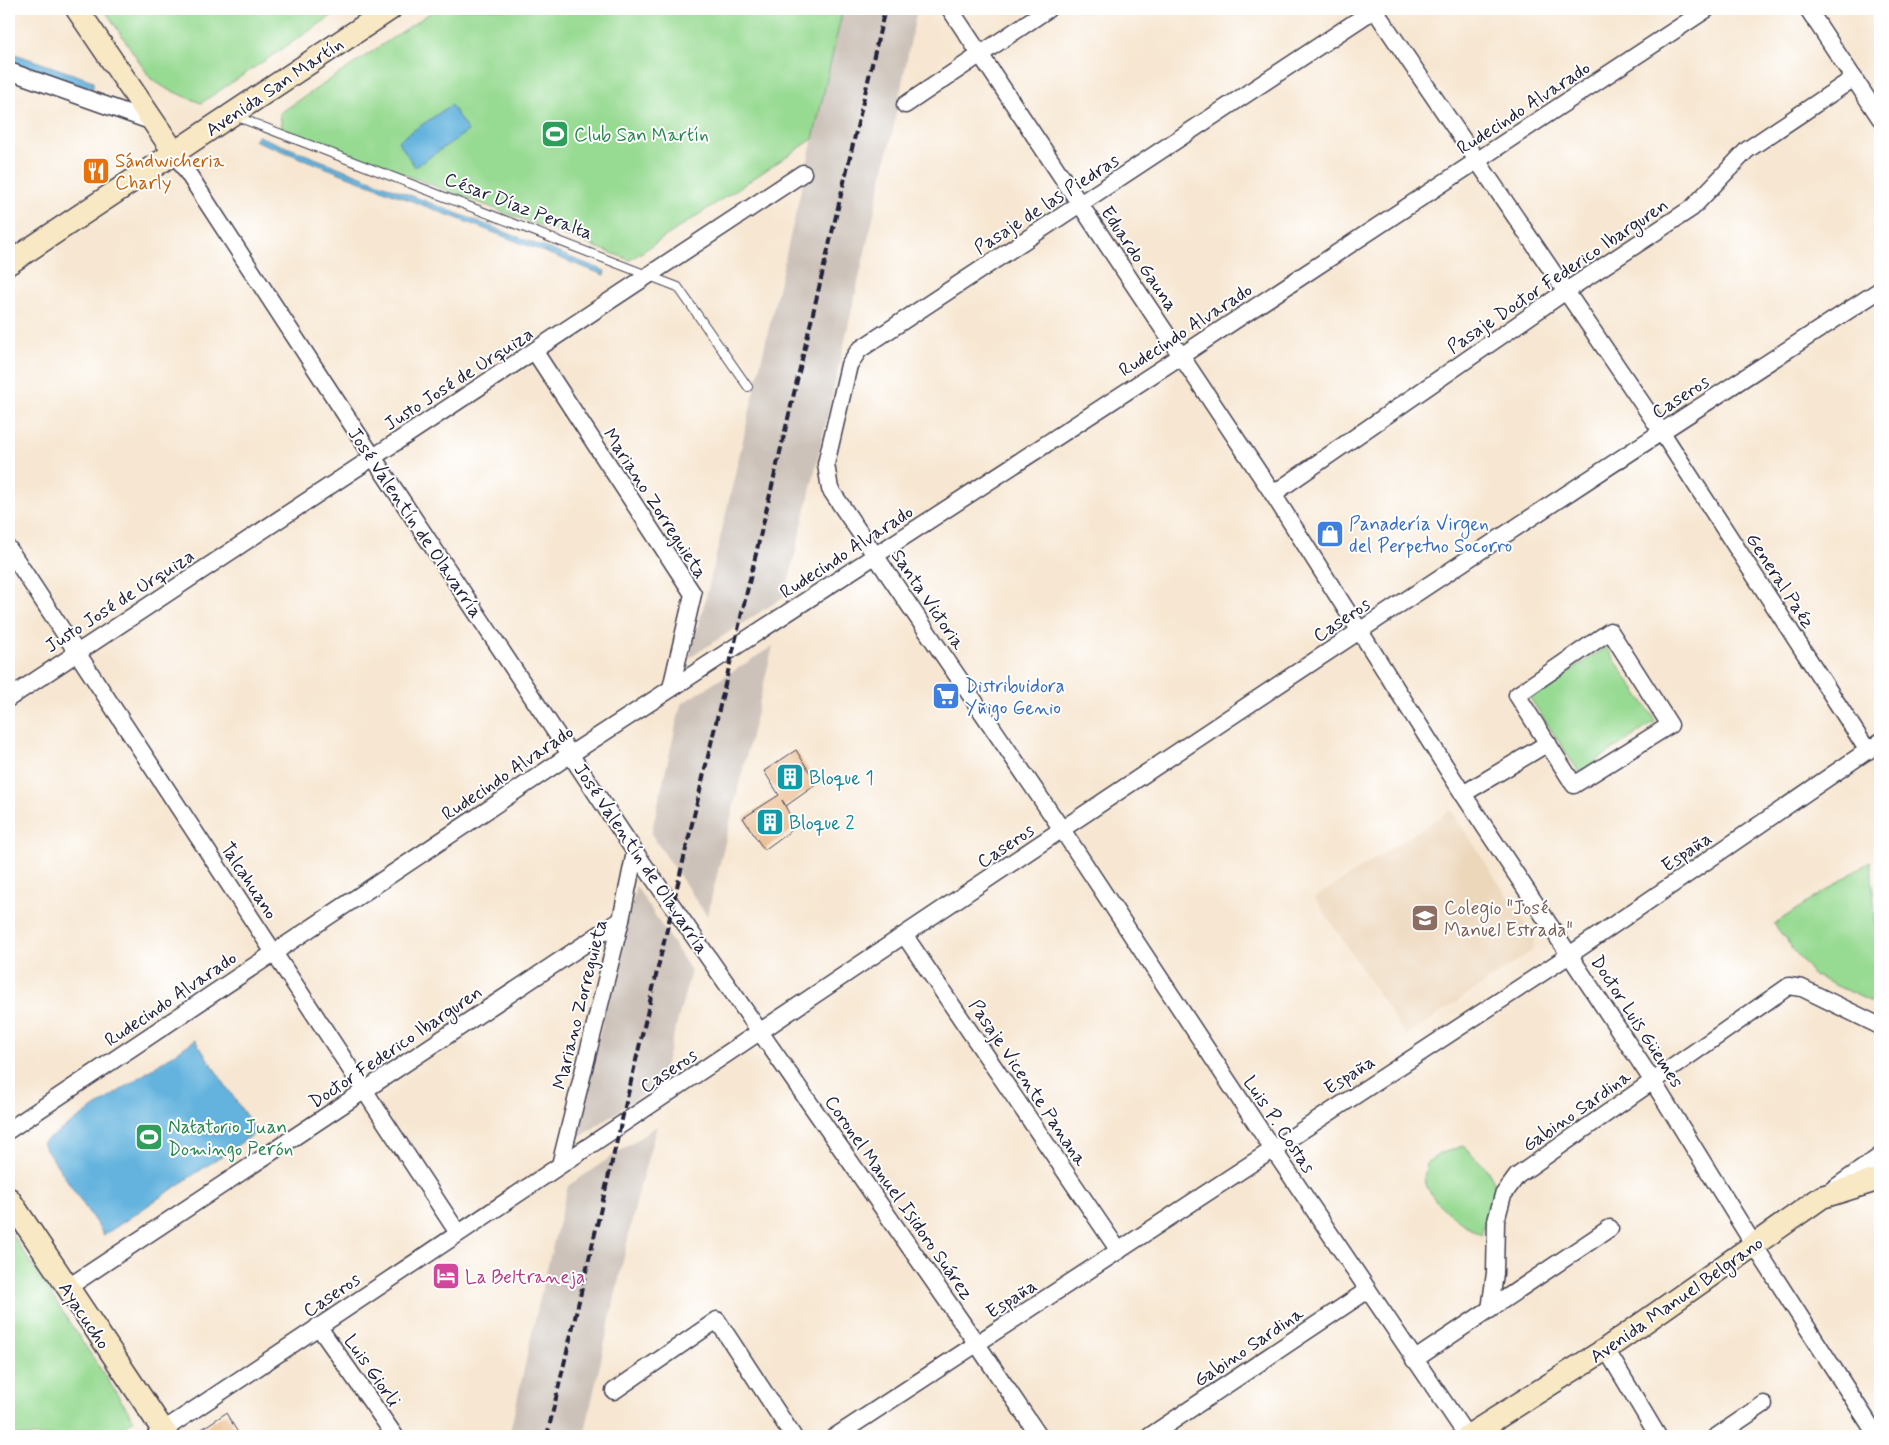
<svg xmlns="http://www.w3.org/2000/svg" width="1889" height="1445" font-family="Mynerve,sans-serif">
<style>
.built{fill:#edd7bb}
.industrial{fill:#ccc2b9}
.green{fill:#97da92;stroke:#5c7e66}
.water{fill:#63b3de;stroke:#426a8c}
.building{fill:#eab887}
.lines{fill:none;stroke-linecap:round;stroke-linejoin:round}
.lane-casing{stroke:#424052;stroke-width:10}
.street-casing{stroke:#424052;stroke-width:19}
.secondary-casing{stroke:#424052;stroke-width:25}
.lane{stroke:#fff;stroke-width:8}
.street{stroke:#fff;stroke-width:16}
.secondary{stroke:#f8e8c3;stroke-width:22}
.rail{stroke:#22223b;stroke-width:4;stroke-dasharray:8 4;stroke-linecap:butt}
.labels{text-anchor:middle;stroke-width:4;stroke-linejoin:round;paint-order:stroke}
.street-label{font-size:19px;fill:#22223b;stroke:#fff}
.leisure-label{font-size:19px;fill:#27864d;stroke:#fff;text-anchor:start}
.food-label{font-size:19px;fill:#c56008;stroke:#fff;text-anchor:start}
.shop-label{font-size:19px;fill:#366cbe;stroke:#fff;text-anchor:start}
.culture-label{font-size:19px;fill:#0d838f;stroke:#fff;text-anchor:start}
.education-label{font-size:19px;fill:#785e54;stroke:#fff;text-anchor:start}
.hotel-label{font-size:19px;fill:#b23c85;stroke:#fff;text-anchor:start}
</style>
<rect width="100%" height="100%" fill="#fff"/>
<filter id="ink" filterUnits="userSpaceOnUse"><feTurbulence type="fractalNoise" baseFrequency=".02" numOctaves="2"/><feDisplacementMap in="SourceGraphic" scale="10" xChannelSelector="R" yChannelSelector="G"/><feConvolveMatrix kernelMatrix="1 2 1 2 8 2 1 2 1" color-interpolation-filters="sRGB"/></filter>
<filter id="wash" filterUnits="userSpaceOnUse"><feTurbulence type="fractalNoise" baseFrequency=".0096" numOctaves="4" result="noise"/><feDisplacementMap in="SourceGraphic" scale="20" xChannelSelector="R" yChannelSelector="G"/><feGaussianBlur stdDeviation="1.12" result="paint"/><feColorMatrix in="noise" values="0 0 0 0 0 0 0 0 0 0 0 0 0 0 0 0 0 1.4 0 .05"/><feComposite in="paint" operator="in"/></filter>
<g filter="url(#wash)">
<rect width="100%" height="100%" fill="#f7e7d2"/>
<polygon class="built" points="1451,810 1535,938 1532,951 1406,1036 1315,898"/>
<g class="industrial">
<polygon points="843,9 917,9 891,139 810,492 785,596 689,658 709,586"/>
<polygon points="773,646 707,916 651,834 681,704"/>
<polygon points="636,886 691,971 665,1067 671,1075 573,1142"/>
<polygon points="657,1126 639,1189 584,1436 509,1436 544,1280 568,1186"/>
</g>
<g class="green">
<polygon points="104,9 342,9 201,103 167,89 151,79"/>
<polygon points="436,9 843,9 813,139 630,260 282,128 280,113"/>
<polygon points="1606,647 1656,721 1579,772 1530,698"/>
<polygon points="1871,861 1880,988 1880,1006 1813,975 1774,924"/>
<path d="M1463,1146C1506,1184 1498,1184 1481,1235C1460,1222 1434,1207 1425,1182C1423,1177 1426,1169 1427,1163L1439,1154Z"/>
<polygon points="9,1230 134,1420 110,1436 9,1436"/>
</g>
<g class="water">
<polygon points="9,52 93,81 93,89 9,62"/>
<polygon points="451,105 468,131 415,167 398,141"/>
<polygon points="258,136 605,271 604,275 254,140"/>
<polygon points="195,1040 257,1132 104,1235 42,1143"/>
</g>
<g id="blocks">
<g class="building">
<polygon points="796,750 817,784 786,806 782,800 796,827 764,850 743,818 779,795 764,771"/>
<polygon points="226,1413 240,1436 191,1436"/>
</g>
</g>
</g>
<g filter="url(#ink)">
<use href="#blocks" fill-opacity="0" stroke="#424052" stroke-width="1"/>
<g class="lines">
<g class="lane-casing">
<polyline id="lane" points="235,116 678,287 748,387"/>
</g>
<g class="street-casing">
<g id="street">
<polyline points="950,9 1273,494 1463,794 1652,1080 1754,1245 1877,1436"/>
<polyline points="1374,9 1661,431 1868,751"/>
<polyline points="1375,9 859,350 849,365 826,464 830,489 1063,831 1272,1148 1467,1436"/>
<polyline points="1808,9 1880,118"/>
<polyline points="9,71 153,122"/>
<polyline points="905,105 1048,9"/>
<polyline points="174,152 373,457 635,852 977,1344 1039,1436"/>
<polyline points="535,352 693,594 671,688"/>
<polyline points="1273,494 1566,291 1692,208 1747,150 1854,78"/>
<polyline points="9,549 458,1233"/>
<polygon points="1610,631 1670,725 1574,785 1517,695"/>
<polyline points="9,698 803,173"/>
<polyline points="1463,794 1548,743"/>
<polyline points="905,936 1119,1251"/>
<polyline points="9,1130 571,754 1181,356 1707,9"/>
<polyline points="560,1165 621,920 635,852"/>
<polyline points="1833,1189 1880,1156"/>
<polyline points="67,1288 621,920"/>
<polyline points="1490,1310 1495,1273 1496,1221 1503,1195 1517,1176 1789,986 1802,988 1880,1026"/>
<polyline points="318,1326 395,1436"/>
<polyline points="1606,1349 1658,1436"/>
<polyline points="1414,1360 1610,1228"/>
<polyline points="614,1391 717,1320 793,1436"/>
<path d="M156,1435C731,1054 1300,664 1880,290"/>
<polyline points="836,1436 1571,954 1880,742"/>
<polyline points="1150,1436 1368,1290"/>
<polyline points="1717,1436 1764,1404"/>
</g>
</g>
<g class="secondary-casing">
<g id="secondary">
<polyline points="77,9 174,152"/>
<polyline points="9,263 390,9"/>
<polyline points="9,1199 167,1436"/>
<polyline points="1468,1436 1606,1349 1822,1197 1880,1179"/>
</g>
</g>
<use href="#lane" class="lane"/>
<use href="#street" class="street"/>
<use href="#secondary" class="secondary"/>
<polyline class="rail" points="547,1436 885,9"/>
</g>
</g>
<defs>
<g id="stadium-square" transform="scale(1.4375)"><rect x="-9" y="-9" width="18" height="18" rx="4" fill="#2e9e5b" stroke="#fff"/><path d="M0-5a6.5 5 0 1 0 0 10a6.5 5 0 1 0 0-10ZM-3.5-1.8h7v3.6h-7Z" fill="#fff"/></g>
<g id="restaurant-square" transform="scale(1.4375)"><rect x="-9" y="-9" width="18" height="18" rx="4" fill="#e8710a" stroke="#fff"/><path d="M-5-6h1v4h1v-4h1v4h1v-4h1v5L-1.5 .5V6h-2V.5L-5-1ZM5-6V6H3V1.5H1.5Q1.5-4 5-6Z" fill="#fff"/></g>
<g id="shop-square" transform="scale(1.4375)"><rect x="-9" y="-9" width="18" height="18" rx="4" fill="#3f7fe0" stroke="#fff"/><path d="M-5-2.5h2.3a2.7 3.5 0 0 1 5.4 0H5L5.5 6h-11ZM-1.5-2.5h3a1.5 2.3 0 0 0-3 0Z" fill="#fff"/></g>
<g id="supermarket-square" transform="scale(1.4375)"><rect x="-9" y="-9" width="18" height="18" rx="4" fill="#3f7fe0" stroke="#fff"/><path d="M-6-5.5h2.5l.6 2H6L4.5 2H-2.5L-4.4-4H-6ZM-1.5 3.2a1.3 1.3 0 1 0 .1 0ZM3 3.2a1.3 1.3 0 1 0 .1 0Z" fill="#fff"/></g>
<g id="building-square" transform="scale(1.4375)"><rect x="-9" y="-9" width="18" height="18" rx="4" fill="#0f9aa8" stroke="#fff"/><path d="M-4-6H4V6H1V3H-1V6H-4ZM-2.5-4.3h1.7v1.8h-1.7ZM.8-4.3h1.7v1.8H.8ZM-2.5-1h1.7V.8h-1.7ZM.8-1h1.7V.8H.8Z" fill="#fff"/></g>
<g id="school-square" transform="scale(1.4375)"><rect x="-9" y="-9" width="18" height="18" rx="4" fill="#8d6e63" stroke="#fff"/><path d="M0-5L7-2L0 1L-7-2ZM-4 1L0 2.5L4 1V4Q0 6-4 4Z" fill="#fff"/></g>
<g id="hotel-square" transform="scale(1.4375)"><rect x="-9" y="-9" width="18" height="18" rx="4" fill="#d1479c" stroke="#fff"/><path d="M-6-4.5h1.5V1H6V5H4.5V3h-9V5H-6ZM-4 0a1.8 1.8 0 1 1 3.6 0ZM.5 0V-2.5h3Q6-2.5 6 0Z" fill="#fff"/></g>
</defs>
<g fill-rule="evenodd">
<use href="#stadium-square" x="555" y="134"/>
<use href="#restaurant-square" x="96" y="171"/>
<use href="#shop-square" x="1330" y="534"/>
<use href="#supermarket-square" x="946" y="696"/>
<use href="#building-square" x="790" y="777"/>
<use href="#building-square" x="770" y="822"/>
<use href="#school-square" x="1425" y="918"/>
<use href="#stadium-square" x="149" y="1137"/>
<use href="#hotel-square" x="446" y="1276"/>
</g>
<g class="labels">
<g class="street-label">
<text transform="translate(274 86) rotate(-34)" y="7">Avenida San Martín</text>
<text transform="translate(1523 107) rotate(-33)" y="7">Rudecindo Alvarado</text>
<text transform="translate(1046 203) rotate(-33)" y="7">Pasaje de las Piedras</text>
<text transform="translate(519 205) rotate(21)" y="7">César Díaz Peralta</text>
<text transform="translate(1140 258) rotate(56)" y="7">Eduardo Gauna</text>
<text transform="translate(1557 275) rotate(-34)" y="7">Pasaje Doctor Federico Ibarguren</text>
<text transform="translate(1185 329) rotate(-33)" y="7">Rudecindo Alvarado</text>
<text transform="translate(458 378) rotate(-33)" y="7">Justo José de Urquiza</text>
<text transform="translate(1680 396) rotate(-33)" y="7">Caseros</text>
<text transform="translate(656 503) rotate(57)" y="7">Mariano Zorreguieta</text>
<text transform="translate(416 522) rotate(56)" y="7">José Valentín de Olavarría</text>
<text transform="translate(846 551) rotate(-33)" y="7">Rudecindo Alvarado</text>
<text transform="translate(1781 580) rotate(57)" y="7">General Paéz</text>
<text transform="translate(929 599) rotate(56)" y="7">Santa Victoria</text>
<text transform="translate(119 600) rotate(-33)" y="7">Justo José de Urquiza</text>
<text transform="translate(1341 619) rotate(-34)" y="7">Caseros</text>
<text transform="translate(507 772) rotate(-34)" y="7">Rudecindo Alvarado</text>
<text transform="translate(1005 845) rotate(-34)" y="7">Caseros</text>
<text transform="translate(1686 851) rotate(-34)" y="7">España</text>
<text transform="translate(642 858) rotate(56)" y="7">José Valentín de Olavarría</text>
<text transform="translate(250 880) rotate(57)" y="7">Talcahuano</text>
<text transform="translate(170 998) rotate(-34)" y="7">Rudecindo Alvarado</text>
<text transform="translate(579 1004) rotate(-76)" y="7">Mariano Zorreguieta</text>
<text transform="translate(1638 1021) rotate(57)" y="7">Doctor Luis Güemes</text>
<text transform="translate(395 1046) rotate(-34)" y="7">Doctor Federico Ibarguren</text>
<text transform="translate(668 1070) rotate(-34)" y="7">Caseros</text>
<text transform="translate(1349 1074) rotate(-33)" y="7">España</text>
<text transform="translate(1029 1082) rotate(56)" y="7">Pasaje Vicente Panana</text>
<text transform="translate(1576 1110) rotate(-35)" y="7">Gabino Sardina</text>
<text transform="translate(1280 1124) rotate(56)" y="7">Luis P. Costas</text>
<text transform="translate(900 1197) rotate(55)" y="7">Coronel Manuel Isidoro Suárez</text>
<text transform="translate(331 1294) rotate(-34)" y="7">Caseros</text>
<text transform="translate(1011 1298) rotate(-33)" y="7">España</text>
<text transform="translate(1676 1299) rotate(-35)" y="7">Avenida Manuel Belgrano</text>
<text transform="translate(85 1315) rotate(56)" y="7">Ayacucho</text>
<text transform="translate(1248 1346) rotate(-34)" y="7">Gabino Sardina</text>
<text transform="translate(373 1370) rotate(55)" y="7">Luis Giorli</text>
</g>
<g class="leisure-label">
<text x="574" y="141">Club San Martín</text>
<text x="168" y="1133">Natatorio Juan<tspan x="168" dy="22">Domingo Perón</tspan></text>
</g>
<g class="food-label">
<text x="115" y="167">Sándwicheria<tspan x="115" dy="22">Charly</tspan></text>
</g>
<g class="shop-label">
<text x="1349" y="530">Panadería Virgen<tspan x="1349" dy="22">del Perpetuo Socorro</tspan></text>
<text x="965" y="692">Distribuidora<tspan x="965" dy="22">Yñigo Genio</tspan></text>
</g>
<g class="culture-label">
<text x="809" y="784">Bloque 1</text>
<text x="789" y="829">Bloque 2</text>
</g>
<g class="education-label">
<text x="1444" y="914">Colegio "José<tspan x="1444" dy="22">Manuel Estrada"</tspan></text>
</g>
<g class="hotel-label">
<text x="465" y="1283">La Beltraneja</text>
</g>
</g>
<rect width="1889" height="1445" fill="none" stroke="#fff" stroke-width="30"/>
</svg>
